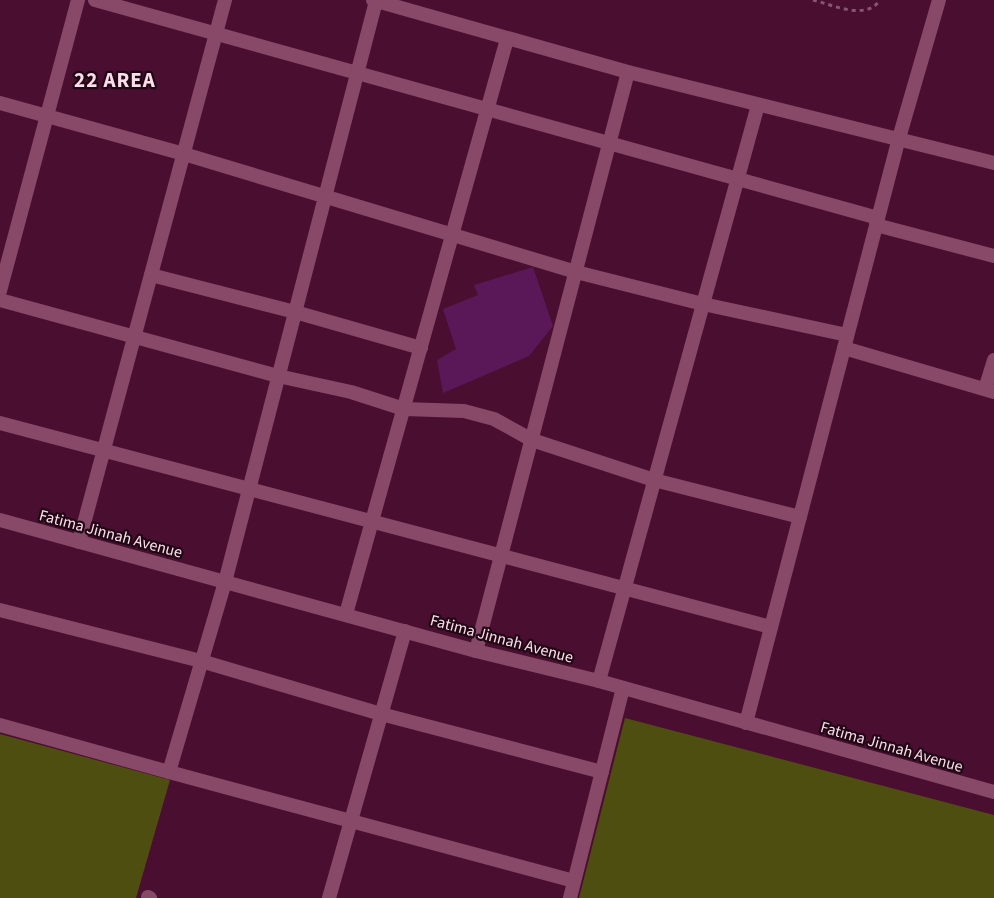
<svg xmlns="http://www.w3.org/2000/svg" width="994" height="898" font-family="'Source Sans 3',sans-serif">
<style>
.green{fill:#4f4e11}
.building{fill:#5a1858}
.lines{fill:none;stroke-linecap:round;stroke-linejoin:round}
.path{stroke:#875671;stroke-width:3;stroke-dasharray:4 4;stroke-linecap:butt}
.minor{stroke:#884868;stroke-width:14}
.tertiary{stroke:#884868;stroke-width:14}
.secondary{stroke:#884868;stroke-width:14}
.labels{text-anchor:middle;stroke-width:4.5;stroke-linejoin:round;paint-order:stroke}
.street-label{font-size:16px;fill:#fbdcea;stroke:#210815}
.district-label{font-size:21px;font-weight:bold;letter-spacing:1px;fill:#fbdcea;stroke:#210815}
</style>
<rect width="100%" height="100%" fill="#490e30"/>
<g class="green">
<polygon points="625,718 994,815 994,898 579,898"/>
<polygon points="0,734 170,780 136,898 0,898"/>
</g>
<polygon class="building" points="533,267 553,326 529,356 443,393 437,360 456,349 443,309 478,295 474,285"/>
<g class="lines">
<path class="path" d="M813,0C833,5 866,21 880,0"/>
<g class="minor">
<polyline points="95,0 878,218"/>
<polyline points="373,0 628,72 994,163"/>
<polyline points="376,1 225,582 169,772 574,881"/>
<polyline points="0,103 184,154 576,272 703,304 847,335"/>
<polyline points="876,225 994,256"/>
<polyline points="151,275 295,312 421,348"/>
<polyline points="0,291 78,0"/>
<polyline points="0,300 278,376 351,392 404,409 464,411 494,419 532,440 654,480 800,517"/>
<polyline points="844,348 994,392"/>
<polyline points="985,389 994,360"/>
<polyline points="0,423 771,627"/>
<polyline points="79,542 225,0"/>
<polyline points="0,610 201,661 381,714 602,772"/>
<polyline points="346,614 507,39"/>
<polyline points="476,651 628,72"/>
<polyline points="599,681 758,105"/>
<polyline points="0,725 169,772"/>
<polyline points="148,897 150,898"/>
<polyline points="329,898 405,631"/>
<polyline points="570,898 623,688"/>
</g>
<polyline class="tertiary" points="746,723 899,138 939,0"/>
<polyline class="secondary" points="0,520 476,651 599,681 994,792"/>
</g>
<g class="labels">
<g class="street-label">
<text transform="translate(111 533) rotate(15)" y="6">Fatima Jinnah Avenue</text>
<text transform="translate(502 638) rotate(15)" y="6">Fatima Jinnah Avenue</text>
<text transform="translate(892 746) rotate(16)" y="6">Fatima Jinnah Avenue</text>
</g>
<g class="district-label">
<text x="115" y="87">22 AREA</text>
</g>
</g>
</svg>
